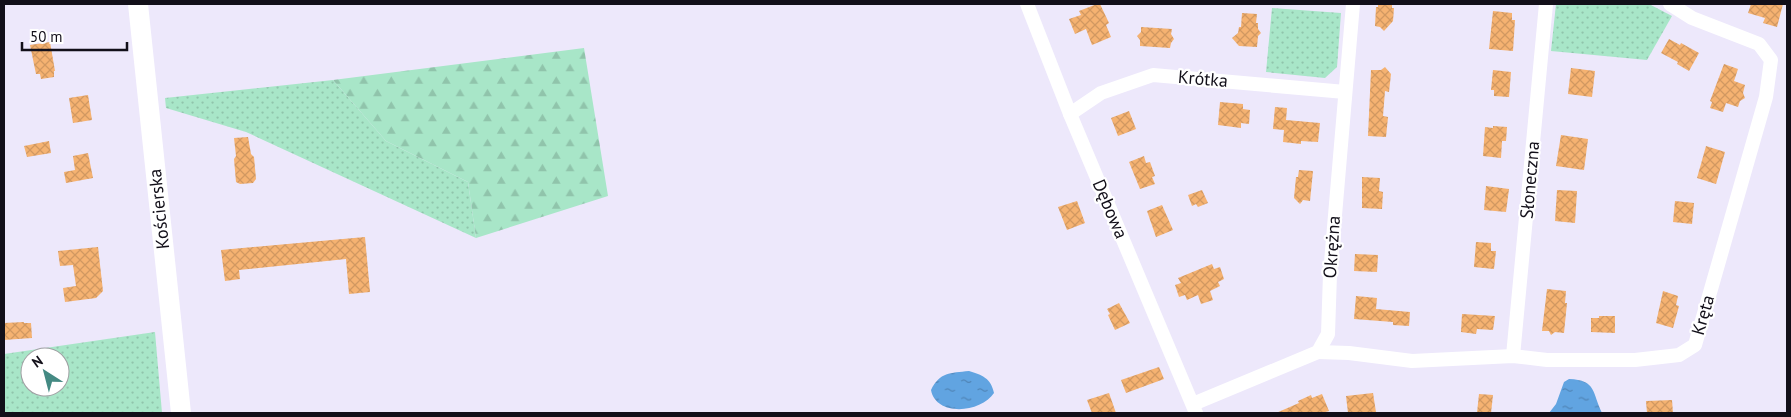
<svg xmlns="http://www.w3.org/2000/svg" width="1791" height="417" font-family="'PT Sans',sans-serif">
<style>
.grass{fill:url(#grass-dots);fill-rule:evenodd}
.forest{fill:url(#forest-firs)}
.water{fill:url(#water-ripples)}
.building{fill:url(#building-cross-hatch)}
.lines{fill:none;stroke-linecap:round;stroke-linejoin:round}
.street{stroke:#fff;stroke-width:14}
.secondary{stroke:#fff;stroke-width:20}
.labels{text-anchor:middle;stroke-width:4.5;stroke-linejoin:round;paint-order:stroke}
.street-label{font-size:18px;fill:#120f19;stroke:#fff}
</style>
<defs>
<pattern id="grass-dots" width="8" height="8" patternUnits="userSpaceOnUse" patternTransform="scale(1.25)"><rect width="8" height="8" fill="#a8e6c8"/><path d="M2 2h.1M6 6h.1" fill="none" stroke="#90c4ab" stroke-width="1.8" stroke-linecap="round"/></pattern>
<pattern id="forest-firs" width="22" height="20" patternUnits="userSpaceOnUse" patternTransform="scale(1.25)"><rect width="22" height="20" fill="#a8e6c8"/><path d="M5 1l3.5 6h-7zM16 11l3.5 6h-7z" fill="#90c4ab"/></pattern>
<pattern id="water-ripples" width="26" height="14" patternUnits="userSpaceOnUse" patternTransform="scale(1.25)"><rect width="26" height="14" fill="#61a4e1"/><path d="M2 4q2-2 4 0t4 0M15 11q2-2 4 0t4 0" fill="none" stroke="#4f84b6"/></pattern>
<pattern id="building-cross-hatch" width="8" height="8" patternUnits="userSpaceOnUse" patternTransform="scale(1.25)"><rect width="8" height="8" fill="#f5b271"/><path d="M0 0l8 8M0 8l8-8" fill="none" stroke="#d19861"/></pattern>
</defs>
<rect width="100%" height="100%" fill="#ede8fb"/>
<g class="grass">
<polygon points="1556,4 1649,4 1672,16 1647,60 1551,51"/>
<polygon points="1272,8 1341,13 1337,67 1325,78 1266,72"/>
<polygon points="333,80 386,141 468,182 476,238 246,132 166,108 165,98"/>
<path d="M155,332L162,413H4V354ZM30,357H60V387H30Z"/>
</g>
<polygon class="forest" points="584,48 608,196 476,238 468,182 386,141 333,80"/>
<g class="water">
<path d="M969,371C982,375 991,378 994,393C981,413 936,417 931,390C940,372 950,373 969,371Z"/>
<path d="M1569,379C1597,380 1592,393 1602,413H1549L1556,404L1564,382Z"/>
</g>
<g class="building">
<polygon points="1097,4 1100,4 1109,23 1106,25 1111,37 1092,45 1086,29 1075,34 1069,19 1081,15 1079,11"/>
<polygon points="1378,4 1392,4 1392,8 1394,8 1393,21 1384,31 1380,27 1375,26 1376,7 1378,7"/>
<polygon points="1751,4 1783,4 1777,27 1763,23 1765,18 1748,13"/>
<polygon points="1493,11 1512,13 1512,20 1515,20 1513,51 1489,49"/>
<polygon points="1242,13 1257,14 1256,23 1258,23 1258,29 1261,33 1258,36 1257,47 1239,46 1232,38 1238,33 1239,27 1241,27"/>
<polygon points="1141,27 1172,29 1171,34 1174,39 1171,43 1170,48 1140,46 1140,40 1137,36 1141,32"/>
<polygon points="1669,39 1680,45 1681,43 1699,53 1689,71 1677,64 1678,62 1661,53"/>
<polygon points="50,42 55,71 54,71 54,77 41,79 40,74 36,74 30,45"/>
<polygon points="1724,64 1738,69 1734,81 1745,85 1743,93 1745,98 1740,101 1738,107 1726,103 1723,112 1710,108 1712,102 1710,101"/>
<polygon points="1385,67 1391,74 1389,92 1385,91 1383,116 1388,117 1386,137 1368,136 1371,70 1381,70"/>
<polygon points="1571,68 1595,71 1592,97 1568,94"/>
<polygon points="1493,70 1511,72 1509,97 1494,96 1494,90 1491,90"/>
<polygon points="88,95 92,120 73,123 69,98"/>
<polygon points="1220,102 1243,104 1243,109 1250,110 1249,124 1241,123 1241,128 1218,125"/>
<polygon points="1275,107 1287,108 1286,120 1320,123 1318,142 1301,141 1301,144 1283,142 1284,130 1273,129"/>
<polygon points="1129,111 1136,129 1118,136 1111,118"/>
<polygon points="1493,126 1507,127 1506,141 1502,141 1501,158 1483,156 1485,127 1493,128"/>
<polygon points="1561,135 1588,139 1584,170 1556,166"/>
<polygon points="248,137 251,154 254,157 256,179 253,183 240,184 236,182 234,159 236,156 234,138"/>
<polygon points="49,141 51,153 27,157 24,146"/>
<polygon points="1706,146 1725,152 1716,184 1697,178"/>
<polygon points="88,153 93,178 66,183 64,172 75,170 73,156"/>
<polygon points="1144,156 1146,163 1150,162 1155,176 1152,177 1155,184 1140,189 1129,162"/>
<polygon points="1299,170 1313,171 1310,201 1303,200 1300,204 1294,198 1296,177 1298,177"/>
<polygon points="1362,177 1380,178 1379,191 1383,192 1382,209 1362,208"/>
<polygon points="1486,186 1509,189 1506,212 1484,210"/>
<polygon points="1202,190 1208,203 1198,207 1196,204 1192,206 1188,195"/>
<polygon points="1557,190 1577,191 1575,223 1555,221"/>
<polygon points="1077,201 1085,223 1067,230 1058,207"/>
<polygon points="1675,201 1694,203 1692,224 1673,222"/>
<polygon points="1162,205 1173,230 1156,237 1147,211"/>
<polygon points="365,237 370,292 349,294 346,259 239,270 240,279 225,281 221,250"/>
<polygon points="1476,242 1491,243 1491,251 1496,251 1494,269 1474,267"/>
<polygon points="98,247 103,291 96,298 65,302 63,288 76,286 73,265 60,266 58,251"/>
<polygon points="1355,254 1378,255 1377,272 1354,271"/>
<polygon points="1212,264 1214,269 1220,267 1224,279 1218,282 1220,286 1210,291 1213,300 1201,304 1198,295 1187,300 1185,295 1179,297 1175,285 1181,283 1178,278"/>
<polygon points="1547,289 1566,291 1565,303 1567,303 1564,333 1555,332 1551,335 1549,331 1542,331"/>
<polygon points="1663,291 1678,296 1676,305 1679,306 1673,328 1656,323"/>
<polygon points="1356,296 1377,298 1376,309 1410,312 1409,326 1393,325 1393,322 1354,319"/>
<polygon points="1119,303 1130,323 1115,330 1108,315 1110,314 1107,309"/>
<polygon points="1462,314 1495,316 1493,330 1477,329 1476,334 1461,332"/>
<polygon points="1599,316 1615,316 1615,333 1591,332 1591,318 1599,318"/>
<polygon points="24,322 24,323 31,323 32,338 4,340 4,323"/>
<polygon points="1159,367 1164,379 1126,393 1121,380"/>
<polygon points="1109,393 1116,413 1092,413 1087,400"/>
<polygon points="1373,393 1376,412 1348,413 1346,396"/>
<polygon points="1322,394 1329,411 1322,413 1276,413 1299,403 1298,401 1311,395 1312,398"/>
<polygon points="1479,394 1493,395 1491,413 1477,413"/>
<polygon points="1672,400 1673,413 1647,413 1646,401"/>
</g>
<g class="lines">
<g class="street">
<polyline points="1027,4 1070,114 1196,413"/>
<polyline points="1070,114 1101,93 1153,75 1345,92"/>
<polyline points="1318,352 1349,353 1412,361 1513,356 1547,360 1635,360 1679,355 1695,345 1766,97 1771,60 1759,44 1692,18 1670,4"/>
<polyline points="1513,356 1546,4"/>
<polyline points="1193,404 1318,352 1328,334 1330,274 1353,4"/>
</g>
<polyline class="secondary" points="138,4 181,413"/>
</g>
<g class="labels">
<g class="street-label">
<text transform="translate(1203 79) rotate(5)" y="6">Krótka</text>
<text transform="translate(1530 180) rotate(-85)" y="6">Słoneczna</text>
<text transform="translate(159 209) rotate(-96)" y="6">Kościerska</text>
<text transform="translate(1110 209) rotate(67)" y="6">Dębowa</text>
<text transform="translate(1332 247) rotate(-86)" y="6">Okrężna</text>
<text transform="translate(1703 315) rotate(-74)" y="6">Kręta</text>
</g>
</g>
<rect width="1791" height="417" fill="none" stroke="#120f19" stroke-width="10"/>
<g transform="translate(45 372) rotate(324)"><circle r="24" fill="#ffffff" stroke="#a09fa3"/>
<path d="M0-4L9 19L0 12L-9 19Z" fill="#448a83"/>
<text y="-8" font-size="14" font-weight="bold" text-anchor="middle" fill="#120f19">N</text>
</g>
<path d="M22 42v8h105v-8" fill="none" stroke="#120f19" stroke-width="2.5"/>
<text x="30" y="42" font-size="15" fill="#120f19" stroke="#ffffff" stroke-width="4" paint-order="stroke">50 m</text>
</svg>
